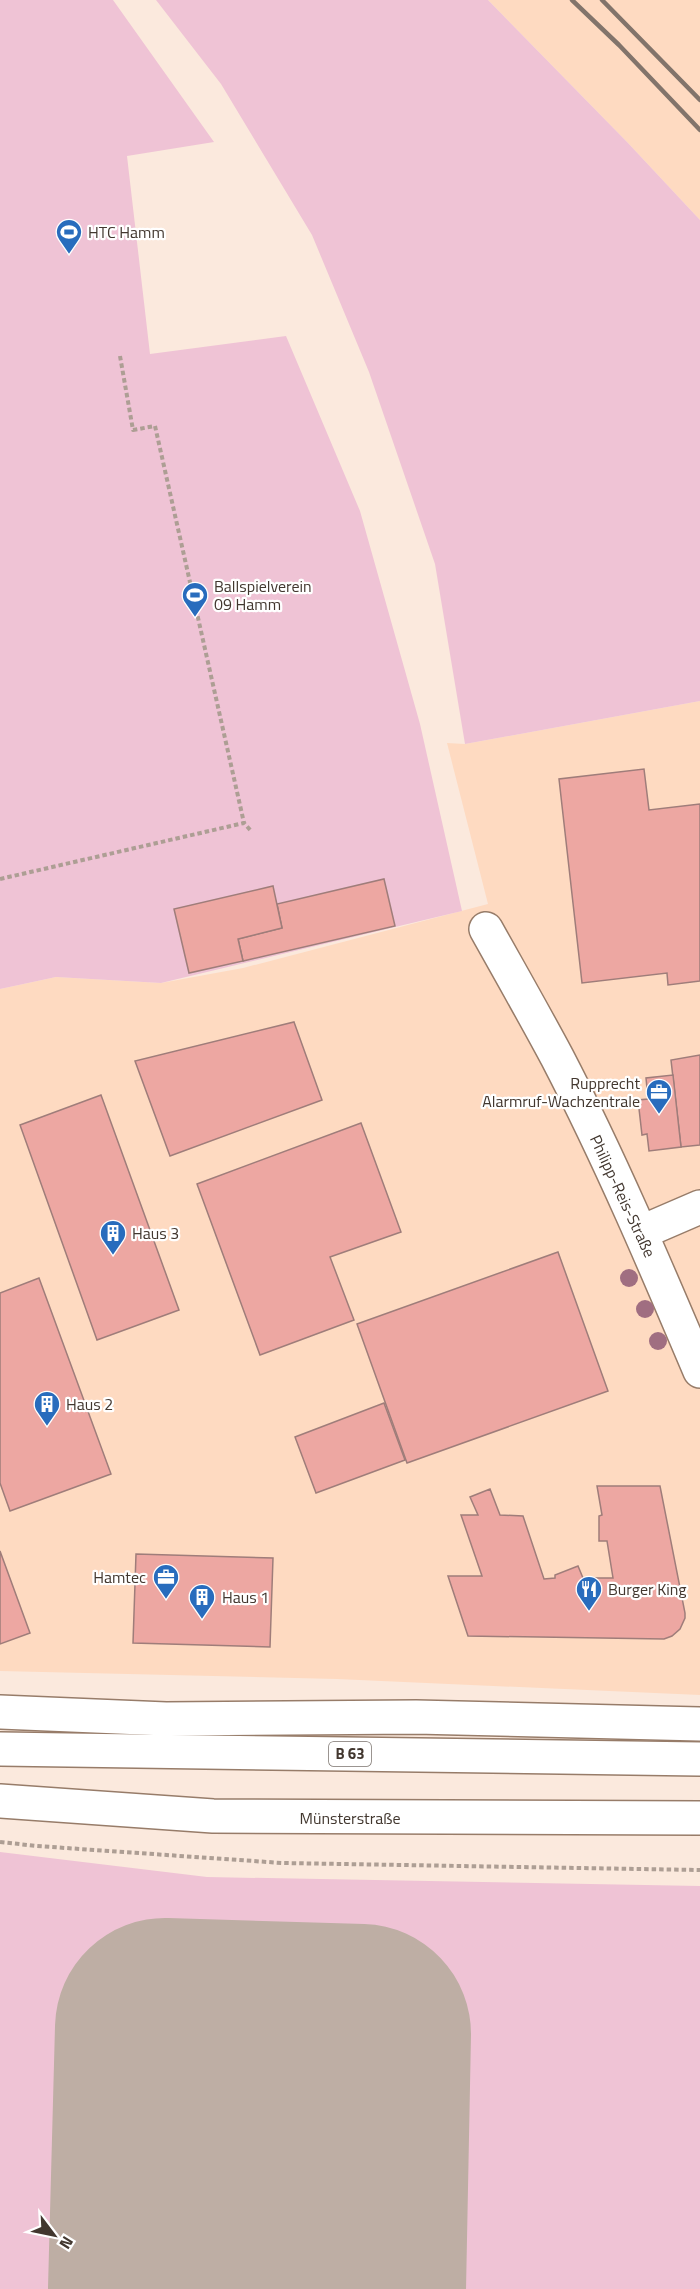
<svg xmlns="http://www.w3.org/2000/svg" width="700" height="2289" font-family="'Titillium Web',sans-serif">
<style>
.built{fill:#fedac1}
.green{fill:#efc3d5}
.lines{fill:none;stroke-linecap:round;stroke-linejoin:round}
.runway{stroke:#beaea4;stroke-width:220}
.building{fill:#eda7a2;stroke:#9f7d7a;stroke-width:1.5}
.minor-casing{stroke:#977c69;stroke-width:36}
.major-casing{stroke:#977c69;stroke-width:36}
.path{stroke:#ad9e94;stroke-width:4;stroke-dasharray:4.5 3;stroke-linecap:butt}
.minor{stroke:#fff;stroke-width:33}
.major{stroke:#fff;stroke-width:33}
.rail{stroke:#82746b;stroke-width:4.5}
.tree{fill:#a06e81}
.labels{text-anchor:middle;stroke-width:4.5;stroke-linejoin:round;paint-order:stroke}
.shield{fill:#fff;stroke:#7b736d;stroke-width:1.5}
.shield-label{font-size:15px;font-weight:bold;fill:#42372f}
.poi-label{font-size:16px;fill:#42372f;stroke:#fff;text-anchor:start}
.street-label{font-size:16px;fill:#42372f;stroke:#fff}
</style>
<rect width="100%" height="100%" fill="#fbe9dd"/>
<g class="built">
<polygon points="488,0 700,0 700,220 628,143"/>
<polygon points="700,701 700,1695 337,1679 0,1671 0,989 56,977 161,983 243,968 488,904 447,743 465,744"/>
</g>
<g class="green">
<polygon points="0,0 113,0 214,142 127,156 150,354 286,336 360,511 420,724 462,911 161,983 56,977 0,989"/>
<polygon points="156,0 488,0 628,143 700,220 700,701 465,744 435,564 369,372 312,235 221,84"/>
<polygon points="0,1852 207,1877 700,1886 700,2289 0,2289"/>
</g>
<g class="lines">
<polyline class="runway" points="158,2289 165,2028 361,2034 356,2289"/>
</g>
<g class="building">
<polygon points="644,769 649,810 700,804 700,981 668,985 667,973 582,983 559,779"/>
<polygon points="384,879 395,926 243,961 238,939 282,928 277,904"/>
<polygon points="273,886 282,928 238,939 243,961 189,973 174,909"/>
<polygon points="294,1022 322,1100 170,1156 135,1061"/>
<polygon points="700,1055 700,1145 681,1147 671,1060"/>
<polygon points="673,1075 681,1147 649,1151 647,1134 642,1135 638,1100 648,1099 646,1078"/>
<polygon points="101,1095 179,1310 97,1340 20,1125"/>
<polygon points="361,1123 401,1232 330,1257 354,1320 260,1355 197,1184"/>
<polygon points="558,1252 608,1391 407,1463 357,1324"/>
<polygon points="39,1278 111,1474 10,1511 0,1483 0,1293"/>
<polygon points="384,1403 405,1460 316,1493 295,1437"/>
<polygon points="597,1486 660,1486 685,1613 685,1618 680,1629 672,1636 664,1639 468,1636 448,1576 482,1576 461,1515 478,1515 470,1497 490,1489 500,1515 523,1516 544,1579 555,1578 555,1575 578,1566 583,1578 613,1578 607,1541 599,1541 599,1516 602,1515"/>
<polygon points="0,1551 30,1633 0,1644"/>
<polygon points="136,1554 273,1558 270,1647 133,1643"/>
</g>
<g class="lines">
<g class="minor-casing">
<g id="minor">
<path d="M486,929C510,972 534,1014 557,1057C610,1159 655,1265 700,1371"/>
<polyline points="642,1232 700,1207"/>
<polyline points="0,1712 166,1719 416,1717 700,1724"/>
</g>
</g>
<g class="major-casing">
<g id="major">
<polyline points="0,1749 700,1759"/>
<polyline points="0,1801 213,1816 700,1818"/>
</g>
</g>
<g class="path">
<polyline points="120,356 133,430 155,426 244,823"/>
<polyline points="0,879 244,823 252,832"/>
<polyline points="0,1842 37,1846 282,1863 700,1870"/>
</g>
<use href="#minor" class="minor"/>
<use href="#major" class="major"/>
<g class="rail">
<polyline points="572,0 619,45 700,130"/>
<polyline points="602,0 700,100"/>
</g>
</g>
<g class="tree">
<circle cx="629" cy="1278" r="9"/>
<circle cx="645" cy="1309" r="9"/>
<circle cx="658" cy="1341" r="9"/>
</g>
<defs>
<g id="stadium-pin" transform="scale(1.35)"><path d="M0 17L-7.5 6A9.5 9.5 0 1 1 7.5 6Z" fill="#286cbd" stroke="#fff"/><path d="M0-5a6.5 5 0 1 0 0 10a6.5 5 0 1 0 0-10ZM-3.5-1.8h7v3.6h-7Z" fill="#fff"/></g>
<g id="office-pin" transform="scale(1.35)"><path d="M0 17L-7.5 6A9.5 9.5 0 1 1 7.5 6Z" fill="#286cbd" stroke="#fff"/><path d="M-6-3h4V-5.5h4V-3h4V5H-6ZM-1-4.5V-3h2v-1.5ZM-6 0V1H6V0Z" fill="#fff"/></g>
<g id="building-pin" transform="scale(1.35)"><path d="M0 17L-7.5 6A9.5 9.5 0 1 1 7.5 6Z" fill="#286cbd" stroke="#fff"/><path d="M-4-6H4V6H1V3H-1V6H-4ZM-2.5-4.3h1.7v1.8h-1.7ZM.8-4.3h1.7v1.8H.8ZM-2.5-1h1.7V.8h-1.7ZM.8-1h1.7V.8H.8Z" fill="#fff"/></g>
<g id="restaurant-pin" transform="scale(1.35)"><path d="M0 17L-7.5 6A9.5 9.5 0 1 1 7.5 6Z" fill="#286cbd" stroke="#fff"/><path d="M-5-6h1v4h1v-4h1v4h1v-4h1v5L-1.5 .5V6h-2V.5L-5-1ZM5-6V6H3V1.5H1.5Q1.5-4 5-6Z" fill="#fff"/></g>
</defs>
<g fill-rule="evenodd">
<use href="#stadium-pin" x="69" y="232"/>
<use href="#stadium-pin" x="195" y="595"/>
<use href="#office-pin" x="659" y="1092"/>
<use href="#building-pin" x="113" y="1233"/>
<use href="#building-pin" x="47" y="1404"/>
<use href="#office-pin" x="166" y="1577"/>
<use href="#restaurant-pin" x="589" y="1589"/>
<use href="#building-pin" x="202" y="1597"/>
</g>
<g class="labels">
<rect class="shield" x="329" y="1742" width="42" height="24" rx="4.5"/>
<g class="shield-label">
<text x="350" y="1759">B 63</text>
</g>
<g class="poi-label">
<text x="88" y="238">HTC Hamm</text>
<text x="214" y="592">Ballspielverein<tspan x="214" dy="18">09 Hamm</tspan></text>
<text x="640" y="1089" text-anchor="end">Rupprecht<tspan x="640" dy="18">Alarmruf-Wachzentrale</tspan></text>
<text x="132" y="1239">Haus 3</text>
<text x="66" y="1410">Haus 2</text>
<text x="146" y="1583" text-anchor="end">Hamtec</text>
<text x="608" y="1595">Burger King</text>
<text x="222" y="1603">Haus 1</text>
</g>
<g class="street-label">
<text transform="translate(623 1196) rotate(65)" y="6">Philipp-Reis-Straße</text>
<text x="350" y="1824">Münsterstraße</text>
</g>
</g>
<g transform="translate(54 2235) rotate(122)" stroke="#ffffff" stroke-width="4.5" paint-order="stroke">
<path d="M0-4.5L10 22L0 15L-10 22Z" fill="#42372f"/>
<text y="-9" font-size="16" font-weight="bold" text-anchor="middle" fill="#42372f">N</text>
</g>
</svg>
